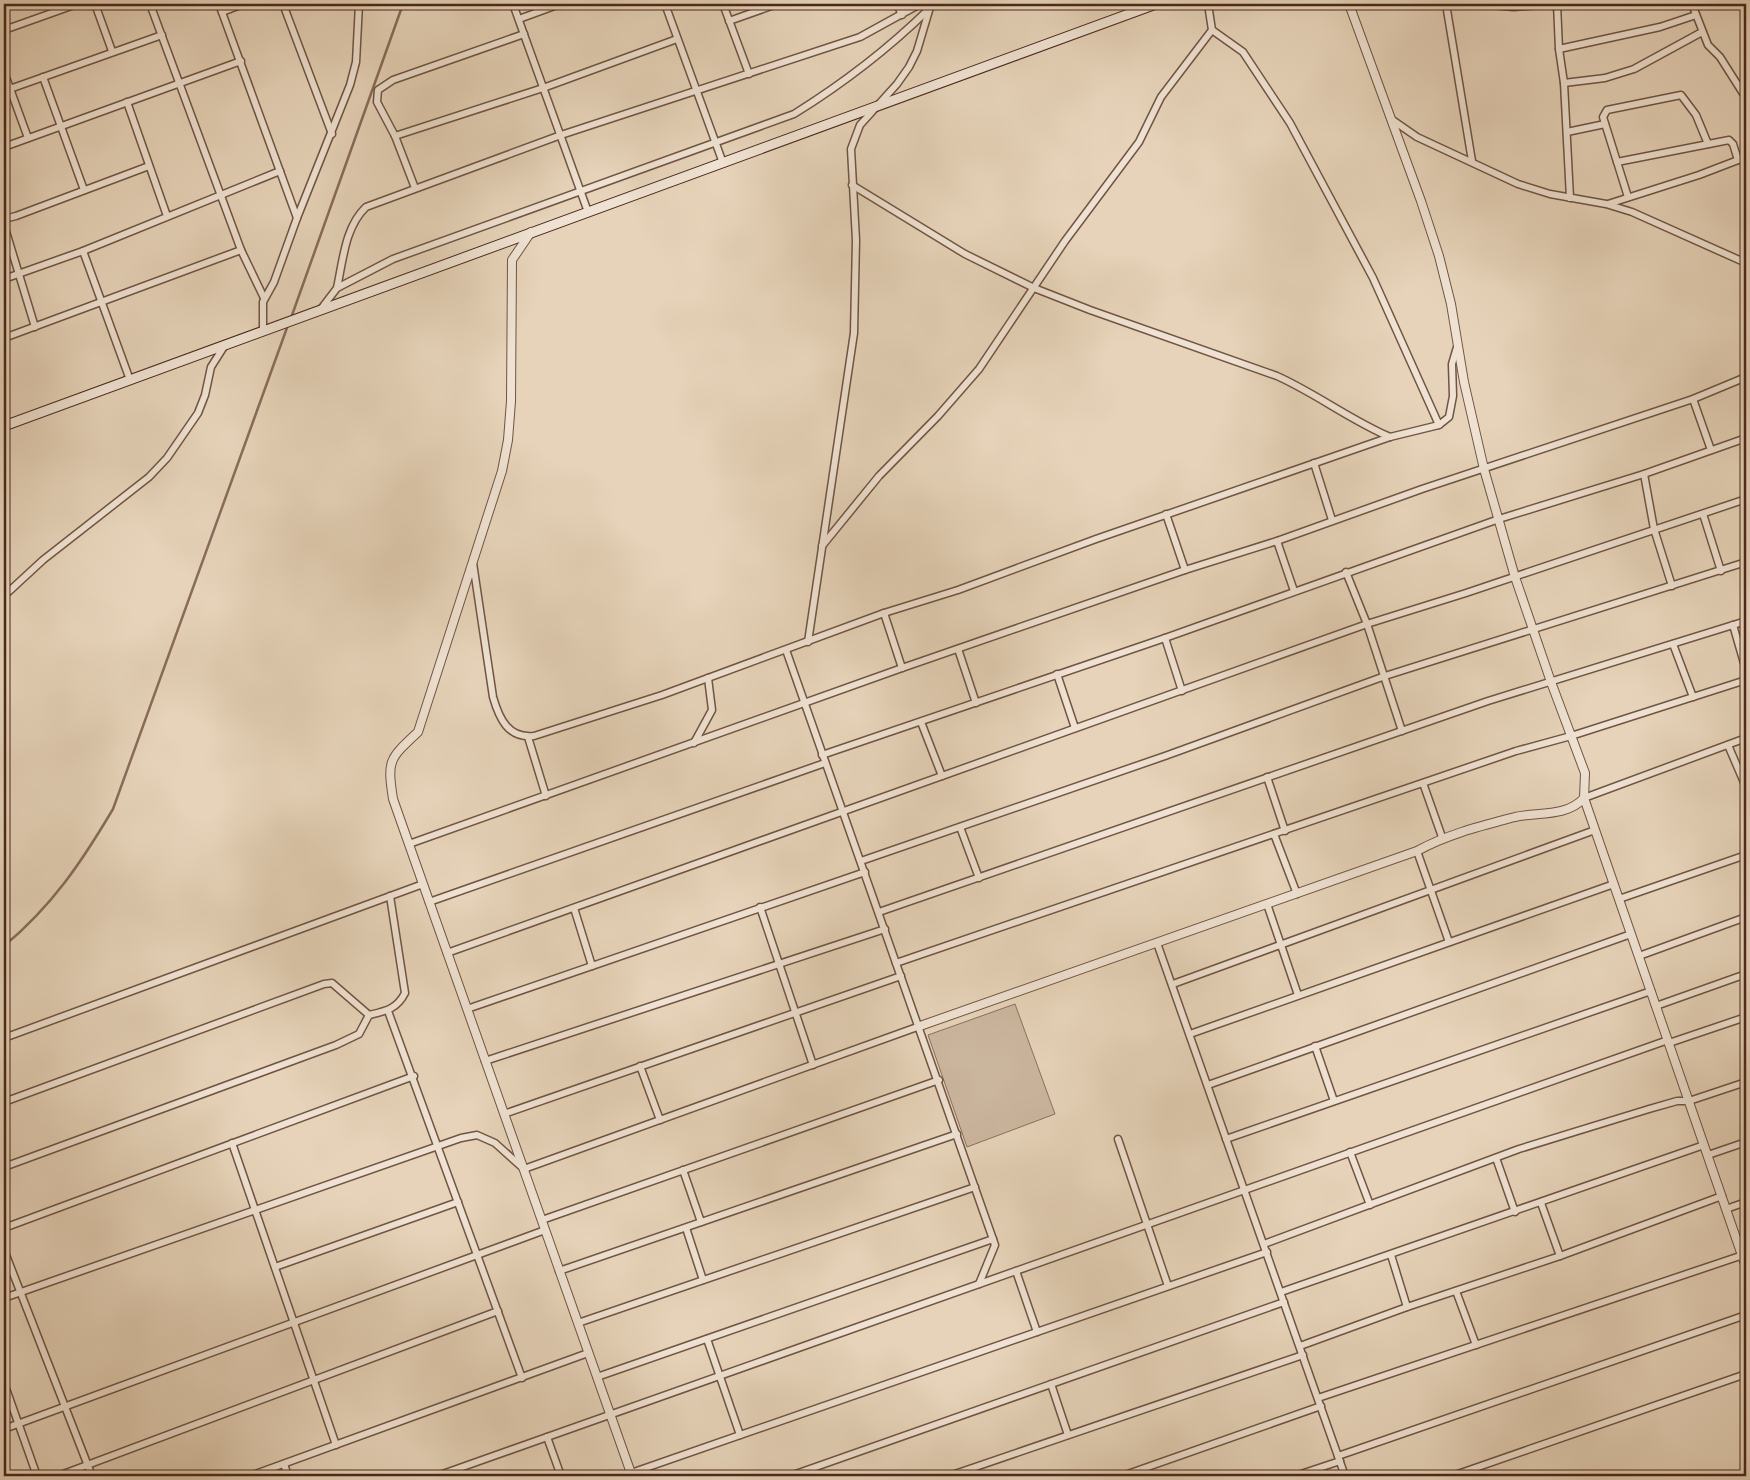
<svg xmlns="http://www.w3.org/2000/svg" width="1750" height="1480" font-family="'Libre Caslon Text',serif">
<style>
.green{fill:#cbb69e;stroke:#8a705d}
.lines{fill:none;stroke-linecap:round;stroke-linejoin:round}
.stream{stroke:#886c5a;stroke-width:2.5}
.minor-casing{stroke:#715443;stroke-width:9}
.tertiary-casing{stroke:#715443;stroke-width:10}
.secondary-casing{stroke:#4a291c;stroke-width:11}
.minor{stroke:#efe2d2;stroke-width:6}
.tertiary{stroke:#efe2d2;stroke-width:8}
.secondary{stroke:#efe2d2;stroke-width:9}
</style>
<rect width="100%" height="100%" fill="#e6d3b9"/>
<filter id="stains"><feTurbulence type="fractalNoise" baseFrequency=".004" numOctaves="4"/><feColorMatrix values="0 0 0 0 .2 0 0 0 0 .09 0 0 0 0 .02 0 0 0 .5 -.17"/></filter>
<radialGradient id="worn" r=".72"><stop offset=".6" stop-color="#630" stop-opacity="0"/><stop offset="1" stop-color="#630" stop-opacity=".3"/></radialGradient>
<polygon class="green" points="1015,1004 1055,1114 967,1147 928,1035"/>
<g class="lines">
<g class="stream">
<polyline points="291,318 403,4"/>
<path d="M4,946C52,906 81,863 113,809L288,325"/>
</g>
<g class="minor-casing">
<g id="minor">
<polyline points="95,4 112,51"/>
<polyline points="150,4 241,250 264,298"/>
<polyline points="219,4 297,218"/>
<polyline points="283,4 332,134"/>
<polyline points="513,4 588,212"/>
<polyline points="665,4 723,163"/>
<polyline points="723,4 749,74"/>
<polyline points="897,4 902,15"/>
<polyline points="1446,4 1472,161"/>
<polyline points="1479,4 1514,7 1554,4"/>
<polyline points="1557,4 1559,49 1564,83 1570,198"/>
<polyline points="1692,4 1708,45 1720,57 1746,98"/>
<polyline points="222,12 243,4"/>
<polyline points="519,19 560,4"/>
<polyline points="729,21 777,4"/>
<polyline points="4,30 77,4"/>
<polyline points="1212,30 1243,52 1290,123 1373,278 1439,425"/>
<polyline points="1559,49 1660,27 1696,15"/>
<polyline points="4,72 28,138"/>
<polyline points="43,77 84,190"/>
<polyline points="1564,83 1605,78 1634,69 1702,32"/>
<polyline points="4,91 162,35"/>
<polyline points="127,102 167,216"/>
<polyline points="1391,119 1417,137 1518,184 1550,194 1606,204 1632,212 1746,263"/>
<polyline points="1567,132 1605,124"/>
<polyline points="395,136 543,88 677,39"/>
<polyline points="4,147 241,61"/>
<polyline points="1617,162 1729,140 1733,144 1738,160"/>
<path d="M852,185L965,254L1034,288L1090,310L1277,376C1317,394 1350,420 1390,437"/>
<polyline points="415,188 395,136 377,102 378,90 393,80 524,34"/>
<polyline points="1628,197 1603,117 1607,110 1681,95 1696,115 1708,144"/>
<polyline points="1608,204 1699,175 1746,157"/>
<polyline points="4,219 16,216 149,166"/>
<polyline points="4,225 35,327"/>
<polyline points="83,251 130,380"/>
<polyline points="4,279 83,251 280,171"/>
<path d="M337,288C343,260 345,227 366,207L561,135L860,37L920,4"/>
<path d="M321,309L337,288L393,259L794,114C844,83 888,49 929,9"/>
<polyline points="263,330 263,302 274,282 297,218 350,85 356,62 359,4"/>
<polyline points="4,338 241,250"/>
<polyline points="1693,399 1711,450"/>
<polyline points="1314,463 1332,520"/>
<polyline points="1644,474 1654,529 1672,586"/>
<polyline points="1166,514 1185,570"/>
<polyline points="1703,514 1721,571"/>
<polyline points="1277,541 1294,591"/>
<polyline points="822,546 879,476 938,416 979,369 1065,241 1139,142 1161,97 1212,30 1208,4"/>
<path d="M473,563L493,697C499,718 508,739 534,736L662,695L884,613L958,590L1096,539L1390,437L1439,425L1449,417L1453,396L1452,364L1457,347"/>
<polyline points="1346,572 1367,624 1402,731"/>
<polyline points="4,596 43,560 149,477 167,458 198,413 205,395 211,367 225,345"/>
<polyline points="884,613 902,668"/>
<polyline points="1733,625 1746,670"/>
<polyline points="1165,638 1182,691"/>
<polyline points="808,642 854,333 856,240 851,149 860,125 897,84 909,67 917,51 931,4"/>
<polyline points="1673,644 1693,697"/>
<polyline points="958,649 976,703"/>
<polyline points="786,650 995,1245 979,1284"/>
<polyline points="1057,674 1075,728"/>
<polyline points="921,722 942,776"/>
<polyline points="528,737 546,796"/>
<polyline points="694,743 712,710 708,678"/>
<polyline points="1728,745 1746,787"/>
<polyline points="822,755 1165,638 1499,519 1644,474 1746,438"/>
<polyline points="1267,777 1285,831"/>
<polyline points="1423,783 1442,837"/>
<polyline points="1584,798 1746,738"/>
<polyline points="960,827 979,878"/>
<polyline points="1274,834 1297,894"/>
<polyline points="409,844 902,668 1185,570 1277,541 1422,489 1693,399 1746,377"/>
<polyline points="1417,851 1449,942"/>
<polyline points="861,861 1165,756 1385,676 1746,562"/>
<polyline points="1619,899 1746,855"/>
<polyline points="429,902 825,763"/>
<polyline points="1267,904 1298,995"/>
<polyline points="760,907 813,1065"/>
<polyline points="574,908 592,966"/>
<polyline points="879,912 1488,701 1746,621"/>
<polyline points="1157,943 1345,1476"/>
<polyline points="447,953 1367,624 1466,593 1746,499"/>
<polyline points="1639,956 1746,917"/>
<polyline points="896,963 1516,751 1571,736 1746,680"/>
<polyline points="1173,984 1595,830"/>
<polyline points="1656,1006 1746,974"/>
<polyline points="467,1009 865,872"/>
<polyline points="388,1011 522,1378"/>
<polyline points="1190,1034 1614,884"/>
<polyline points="4,1038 423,884"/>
<polyline points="1669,1043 1746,1017"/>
<polyline points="1315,1046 1334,1101"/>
<polyline points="485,1061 885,929"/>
<polyline points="640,1066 660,1120"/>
<polyline points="1208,1085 1631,934"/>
<path d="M4,1102L324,984L332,983L369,1015C386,1011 397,1009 405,993L390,896"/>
<polyline points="504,1114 901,976"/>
<polyline points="1118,1139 1168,1286"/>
<polyline points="1226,1139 1651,991"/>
<polyline points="232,1143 336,1445"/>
<polyline points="1350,1152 1370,1205"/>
<polyline points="1708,1155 1746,1142"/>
<polyline points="1496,1158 1515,1212"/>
<polyline points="4,1167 336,1045 359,1034 369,1015"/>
<polyline points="683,1170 701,1222"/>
<polyline points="1541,1203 1560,1256"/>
<polyline points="1726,1209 1746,1202"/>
<polyline points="542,1220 939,1080"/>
<polyline points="4,1228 414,1076"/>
<polyline points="686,1228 703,1280"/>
<polyline points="1264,1244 1519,1149 1649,1109 1677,1101 1689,1101 1746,1082"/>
<polyline points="4,1250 92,1476"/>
<polyline points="1391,1255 1407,1307"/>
<polyline points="275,1267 458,1202"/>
<polyline points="559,1271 957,1134"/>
<polyline points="1016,1271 1037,1332"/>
<polyline points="1456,1291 1476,1345"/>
<polyline points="1281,1292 1704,1145"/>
<polyline points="4,1298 461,1138 477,1135 495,1143 524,1169 920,1026"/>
<polyline points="578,1323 975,1187"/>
<polyline points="707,1339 740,1435"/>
<polyline points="1300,1346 1407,1307 1560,1256 1722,1196"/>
<polyline points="597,1377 993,1239"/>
<polyline points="4,1383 37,1476"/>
<polyline points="1051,1384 1068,1435"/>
<polyline points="1318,1398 1746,1254"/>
<polyline points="4,1429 545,1230"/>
<polyline points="547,1437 561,1476"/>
<polyline points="1338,1456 1746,1315"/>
<polyline points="284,1464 288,1476"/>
<polyline points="631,1473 1267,1252"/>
<polyline points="58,1476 498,1311"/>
<polyline points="250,1476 588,1353"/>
<polyline points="437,1476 1668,1040"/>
<polyline points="790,1476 1284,1302"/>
<polyline points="949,1476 1303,1355"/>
<polyline points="1122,1476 1321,1406"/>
<polyline points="1295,1476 1340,1461"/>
<polyline points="1452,1476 1746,1374"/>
</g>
</g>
<g class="tertiary-casing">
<g id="tertiary">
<path d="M531,232L512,260L511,401L508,440L502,471L418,732C389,759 387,760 393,799L632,1476"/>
<polyline points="1584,798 1746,1267"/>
<path d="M920,1026L1417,851C1448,834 1481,826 1515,817C1538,812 1567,817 1584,798L1585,773L1551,682L1515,577L1484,469L1464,382L1451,304L1439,256L1421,201L1349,4"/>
</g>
</g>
<g class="secondary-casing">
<polyline id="secondary" points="4,426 1156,4"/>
</g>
<use href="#minor" class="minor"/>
<use href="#tertiary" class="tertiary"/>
<use href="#secondary" class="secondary"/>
</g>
<rect width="1750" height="1480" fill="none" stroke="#e6d3b9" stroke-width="20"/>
<rect x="5" y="5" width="1740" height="1470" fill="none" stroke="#4a291c" stroke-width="2.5"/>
<rect x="10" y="10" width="1730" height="1460" fill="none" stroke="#4a291c"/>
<rect width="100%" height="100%" filter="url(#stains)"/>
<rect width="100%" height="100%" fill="url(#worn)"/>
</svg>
